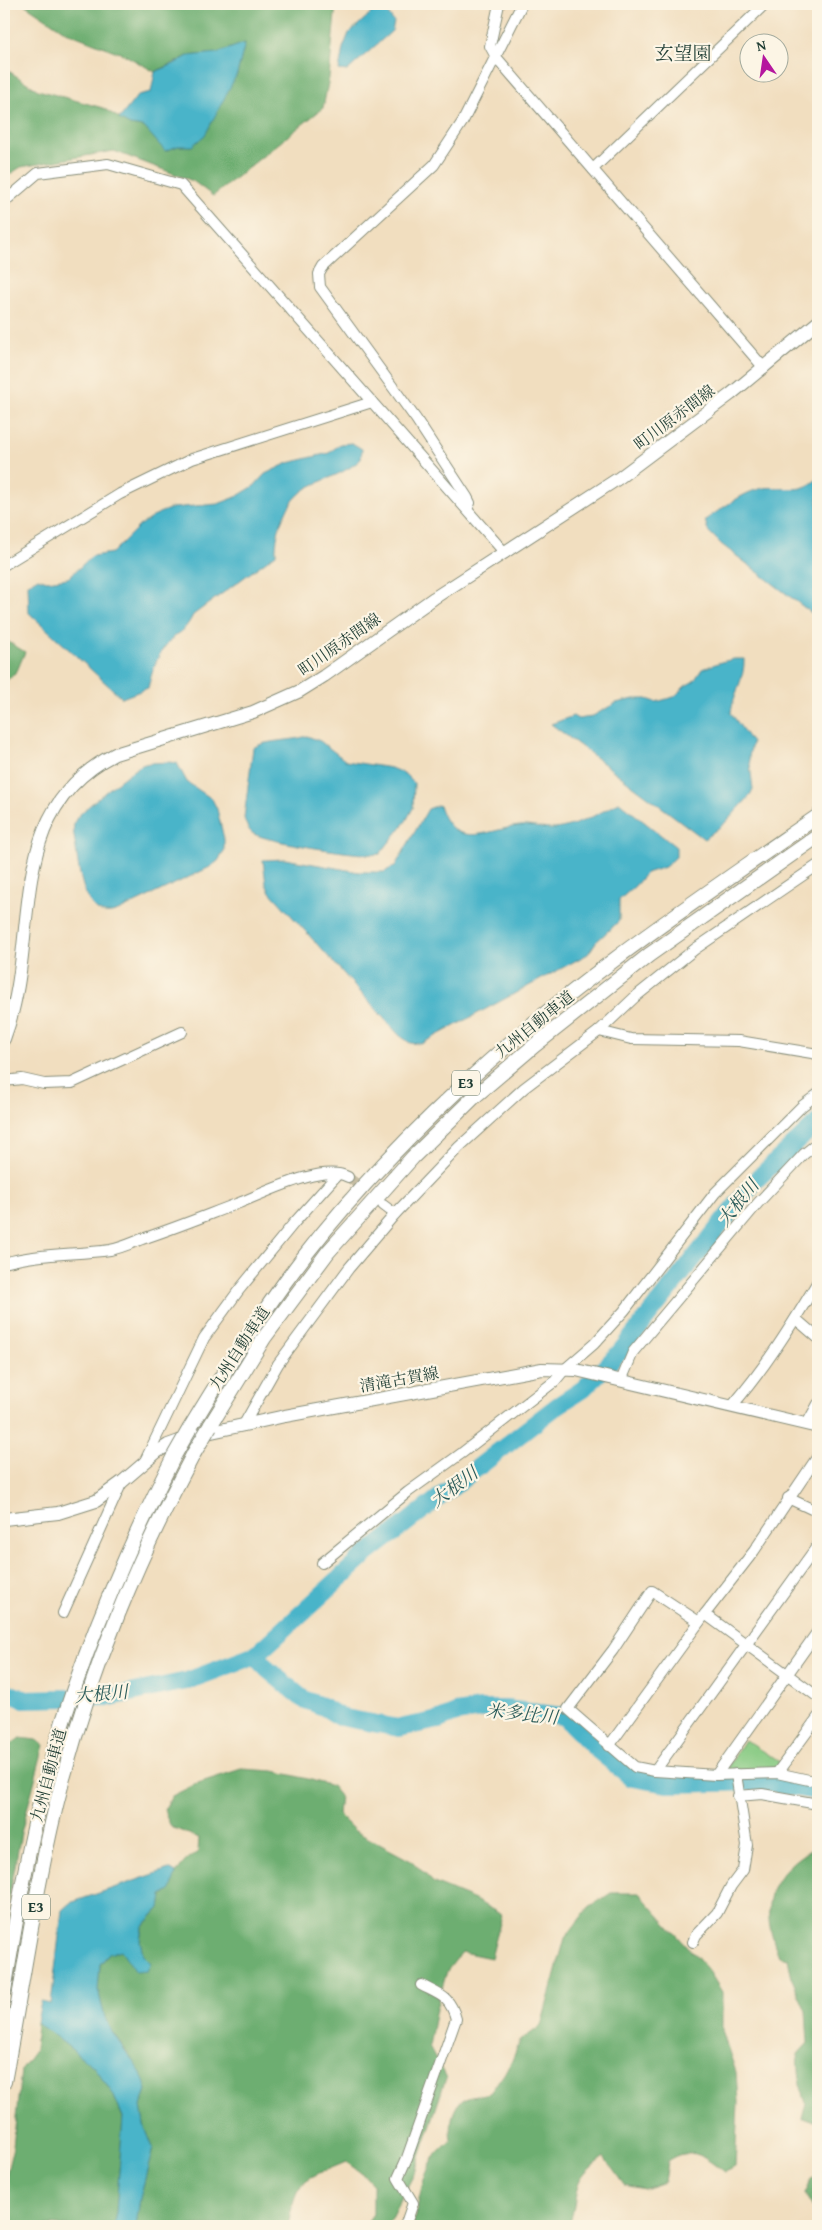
<svg xmlns="http://www.w3.org/2000/svg" width="822" height="2230" font-family="'Gentium Book Plus','Noto Serif JP',serif">
<style>
.green{fill:#87ca83;stroke:#53845c}
.forest{fill:#6dae71;stroke:#467652}
.water{fill:#4ab4c9;stroke:#34787e}
.lines{fill:none;stroke-linecap:round;stroke-linejoin:round}
.river{stroke:#4ab4c9;stroke-width:18}
.minor-tunnel{stroke:#c7bea3;stroke-width:10;stroke-dasharray:10 5;stroke-linecap:butt}
.minor-casing{stroke:#888e7a;stroke-width:12}
.major-casing{stroke:#888e7a;stroke-width:14}
.highway-casing{stroke:#888e7a;stroke-width:16}
.minor{stroke:#fff;stroke-width:10}
.major{stroke:#fff;stroke-width:12}
.highway{stroke:#fff;stroke-width:14}
.highway-bridge-casing{stroke:#888e7a;stroke-width:16;stroke-linecap:butt}
.highway-bridge{stroke:#fff;stroke-width:14}
.labels{text-anchor:middle;stroke-width:4.5;stroke-linejoin:round;paint-order:stroke}
.shield{fill:#fcf5e5;stroke:#617469;stroke-width:1}
.shield-label{font-size:15px;font-weight:bold;fill:#1f3d34}
.street-label{font-size:16px;fill:#1f3d34;stroke:#fcf5e5}
.water-label{font-size:18px;font-style:italic;fill:#2a5b59;stroke:#fcf5e5}
.quarter-label{font-size:19px;fill:#1f3d34;stroke:#fcf5e5}
</style>
<rect width="100%" height="100%" fill="#fcf5e5"/>
<filter id="ink" filterUnits="userSpaceOnUse"><feTurbulence type="fractalNoise" baseFrequency=".02" numOctaves="2"/><feDisplacementMap in="SourceGraphic" scale="10" xChannelSelector="R" yChannelSelector="G"/><feConvolveMatrix kernelMatrix="1 2 1 2 8 2 1 2 1" color-interpolation-filters="sRGB"/></filter>
<filter id="wash" filterUnits="userSpaceOnUse"><feTurbulence type="fractalNoise" baseFrequency=".0096" numOctaves="4" result="noise"/><feDisplacementMap in="SourceGraphic" scale="20" xChannelSelector="R" yChannelSelector="G"/><feGaussianBlur stdDeviation="1.12" result="paint"/><feColorMatrix in="noise" values="0 0 0 0 0 0 0 0 0 0 0 0 0 0 0 0 0 1.4 0 .05"/><feComposite in="paint" operator="in"/></filter>
<g filter="url(#wash)">
<rect width="100%" height="100%" fill="#f1debf"/>
<polygon class="green" points="745,1740 781,1763 776,1769 724,1772"/>
<g class="forest">
<polygon points="24,4 336,4 329,78 323,108 213,196 193,181 114,151 21,167 4,178 4,68 38,90 103,108 130,125 144,127 166,151 178,146 192,146 237,74 245,43 217,53 188,56 155,72 125,55 66,32"/>
<polygon points="4,639 25,652 17,671 4,683"/>
<polygon points="20,1738 36,1740 44,1745 21,1833 4,1926 4,1762 8,1763 11,1755 10,1745"/>
<path d="M241,1769L274,1771L308,1779L332,1786L340,1796L338,1814L355,1831L413,1862L434,1883L475,1900L502,1915L491,1958L462,1952L447,1971L436,2009L429,2046L446,2078L415,2172L387,2226H364L373,2214V2185L364,2175L346,2162C302,2181 297,2176 288,2226H136L140,2198L153,2148L144,2125L141,2106L147,2090L129,2054L112,2032L103,2010L98,1990L100,1965L109,1954L121,1950L151,1963L143,1956L140,1940L142,1928L160,1908L162,1897C178,1885 169,1883 178,1871C183,1862 190,1857 198,1852L199,1838L171,1827L164,1810L172,1796L198,1783Z"/>
<path d="M817,1846L818,1847V2120L802,2119L806,2103L800,2084L798,2054L808,2043L806,2011L792,1979L788,1958L779,1956C758,1905 768,1873 817,1846Z"/>
<path d="M611,1893H639L709,1971L722,1992V2031L736,2072L738,2102L735,2167L724,2172C704,2157 692,2145 668,2161L665,2182L644,2189L624,2185L604,2157C570,2182 580,2186 570,2223L562,2226H412C420,2203 421,2177 435,2156C438,2150 447,2145 452,2140C450,2129 451,2107 463,2100C471,2096 482,2095 490,2093L511,2063L520,2041L541,2026L565,1938L589,1907Z"/>
<polygon points="37,2022 93,2066 113,2094 123,2118 116,2213 113,2226 4,2226 4,2184 13,2147 21,2070 35,2051"/>
<polygon points="818,2175 818,2217 805,2194 812,2179"/>
</g>
<g class="water">
<polygon points="379,6 383,6 394,22 392,31 347,71 339,70 343,48 349,33"/>
<polygon points="245,43 237,74 205,135 192,146 178,146 165,151 144,127 130,125 119,119 138,95 151,92 155,72 174,64 188,56 217,53"/>
<path d="M352,443L362,449L361,459C346,473 329,477 311,486C287,498 275,530 276,554L193,615C185,632 178,632 167,644C156,657 152,672 148,688L122,698L29,613L28,584L38,578L47,581L68,578L92,556L112,553L139,526L159,513L172,508L218,504L236,497L254,486L265,474L288,463L329,453L340,444Z"/>
<path d="M818,478V618L721,544L708,531L705,520C720,510 742,493 759,489C780,483 798,498 818,478Z"/>
<path d="M734,659H744C745,679 733,694 731,713L752,743L749,757L753,789L749,797L725,823L704,839L551,724L573,716L578,719L591,717L616,703L634,699H647L656,702L674,697L685,686L694,681L702,669L721,662Z"/>
<path d="M307,736L320,741L346,761L391,768L405,774L414,783L413,808L406,821L380,854C363,857 269,842 254,834C248,831 246,824 244,818L253,748C267,739 290,742 307,736Z"/>
<path d="M168,762L177,763L187,782L212,799L217,809L224,839V851L218,861L210,867L118,911C85,925 79,871 76,849C75,840 71,827 76,819C82,810 131,770 142,765C149,762 160,763 168,762Z"/>
<path d="M619,802L676,847V857L665,867L646,873L635,886L619,900V921L596,942L588,954L421,1044L410,1043L399,1035L270,892L266,884L263,860L285,859L359,872H384L395,866L428,809L439,805C454,853 488,829 520,826C532,825 544,830 555,829C575,827 603,812 619,802Z"/>
<polygon points="169,1869 176,1873 171,1890 162,1896 160,1908 142,1927 140,1940 143,1955 151,1963 147,1971 136,1972 121,1950 109,1954 100,1964 98,1990 103,2010 112,2032 141,2073 147,2090 141,2106 144,2125 153,2148 140,2198 136,2226 113,2226 116,2213 123,2117 113,2094 93,2066 37,2022 41,2002 51,2004 62,1910 70,1903"/>
</g>
<g class="lines">
<g class="river">
<polyline points="256,1655 267,1669 303,1699 324,1707 340,1717 399,1728 439,1720 456,1713 481,1709 506,1709 563,1716 596,1749 632,1778 667,1784 760,1782 818,1791"/>
<polyline points="4,1691 23,1699 111,1697 187,1681 256,1655 364,1556 557,1406 583,1389 619,1353 756,1180 818,1122"/>
</g>
</g>
</g>
<g filter="url(#ink)">
<g class="lines">
<polyline class="minor-tunnel" points="348,1177 381,1203"/>
<g class="minor-casing">
<g id="minor">
<polyline points="499,4 490,46 496,57 764,368"/>
<polyline points="593,169 765,4"/>
<polyline points="4,202 38,173 108,164 181,185 505,553"/>
<polyline points="467,509 470,503 467,497 416,419 320,287 319,274 323,267 434,165 463,121 522,4"/>
<polyline points="4,565 120,494 192,459 372,402"/>
<polyline points="599,1031 631,1039 739,1041 818,1054"/>
<polyline points="4,1081 22,1079 44,1084 72,1083 182,1032"/>
<polyline points="383,1205 395,1214"/>
<path d="M4,1263C39,1253 74,1255 110,1250C121,1248 132,1243 142,1239C175,1228 207,1215 239,1203C265,1193 323,1163 348,1177"/>
<polyline points="796,1319 818,1338"/>
<polyline points="621,1381 633,1352 758,1203 804,1154 818,1143"/>
<path d="M732,1406C765,1368 792,1325 818,1281"/>
<polyline points="807,1424 818,1404"/>
<polyline points="243,1426 278,1364 349,1268 395,1214 459,1147 524,1088 599,1031 635,997 695,949 818,865"/>
<polyline points="145,1461 204,1338 239,1290 294,1223 338,1174"/>
<polyline points="788,1498 818,1512"/>
<polyline points="322,1563 408,1492 462,1453 555,1381 565,1369 594,1344 624,1311 715,1193 802,1106 818,1094"/>
<polyline points="63,1613 122,1482"/>
<polyline points="705,1614 818,1697"/>
<polyline points="699,1622 652,1591 613,1650 568,1709 635,1767 655,1771 716,1775 777,1773 818,1782"/>
<polyline points="609,1746 705,1614 754,1551 818,1456"/>
<polyline points="655,1771 818,1545"/>
<polyline points="777,1773 818,1717"/>
<polyline points="716,1775 818,1631"/>
<polyline points="738,1796 762,1794 818,1804"/>
<polyline points="693,1942 696,1935 717,1913 731,1886 743,1870 747,1845 736,1774"/>
<path d="M405,2226L413,2203L398,2178L407,2158L456,2019C450,1996 440,1995 421,1985"/>
</g>
</g>
<g class="major-casing">
<g id="major">
<path d="M4,1039C43,936 0,813 115,754L253,712L300,691L324,676L434,598L619,478L731,394L818,322"/>
<polyline points="4,1519 58,1513 96,1501 122,1482 157,1452 168,1445 193,1436 285,1416 542,1369 576,1370 818,1427"/>
</g>
</g>
<g class="highway-casing">
<g id="highway">
<polyline points="210,1426 264,1338 328,1252 413,1157 474,1097 535,1045 649,955 818,836"/>
<path d="M190,1428C220,1378 251,1329 285,1282C335,1213 395,1149 457,1091C566,987 695,901 818,816"/>
<path d="M4,1991C16,1921 27,1851 45,1783C75,1669 121,1561 174,1456"/>
<path d="M4,2082C23,1982 36,1880 62,1782C94,1664 136,1561 194,1453"/>
</g>
</g>
<use href="#minor" class="minor"/>
<use href="#major" class="major"/>
<use href="#highway" class="highway"/>
<g class="highway-bridge-casing">
<g id="highway-bridge">
<polyline points="194,1453 210,1426"/>
<polyline points="174,1456 190,1428"/>
</g>
</g>
<use href="#highway-bridge" class="highway-bridge"/>
</g>
</g>
<g class="labels">
<g class="shield">
<rect x="452" y="1070.5" width="28" height="25" rx="4"/>
<rect x="22" y="1894.5" width="28" height="25" rx="4"/>
</g>
<g class="shield-label">
<text x="466" y="1088">E3</text>
<text x="36" y="1912">E3</text>
</g>
<g class="street-label">
<text transform="translate(674 417) rotate(-37)" y="6">町川原赤間線</text>
<text transform="translate(339 644) rotate(-35)" y="6">町川原赤間線</text>
<text transform="translate(534 1024) rotate(-39)" y="6">九州自動車道</text>
<text transform="translate(239 1348) rotate(-57)" y="6">九州自動車道</text>
<text transform="translate(399 1379) rotate(-10)" y="6">清滝古賀線</text>
<text transform="translate(48 1775) rotate(-75)" y="6">九州自動車道</text>
</g>
<g class="water-label">
<text transform="translate(738 1203) rotate(-51)" y="6">大根川</text>
<text transform="translate(454 1487) rotate(-37)" y="6">大根川</text>
<text transform="translate(101 1694) rotate(-5)" y="6">大根川</text>
<text transform="translate(522 1714) rotate(6)" y="6">米多比川</text>
</g>
<g class="quarter-label">
<text x="683" y="60">玄望園</text>
</g>
</g>
<rect width="822" height="2230" fill="none" stroke="#fcf5e5" stroke-width="20"/>
<g transform="translate(764 58) rotate(347)"><circle r="24" fill="#fcf5e5" stroke="#a4ab9e"/>
<path d="M0-4L9 19L0 12L-9 19Z" fill="#b5179e"/>
<text y="-8" font-size="14" font-weight="bold" text-anchor="middle" fill="#1f3d34">N</text>
</g>
</svg>
